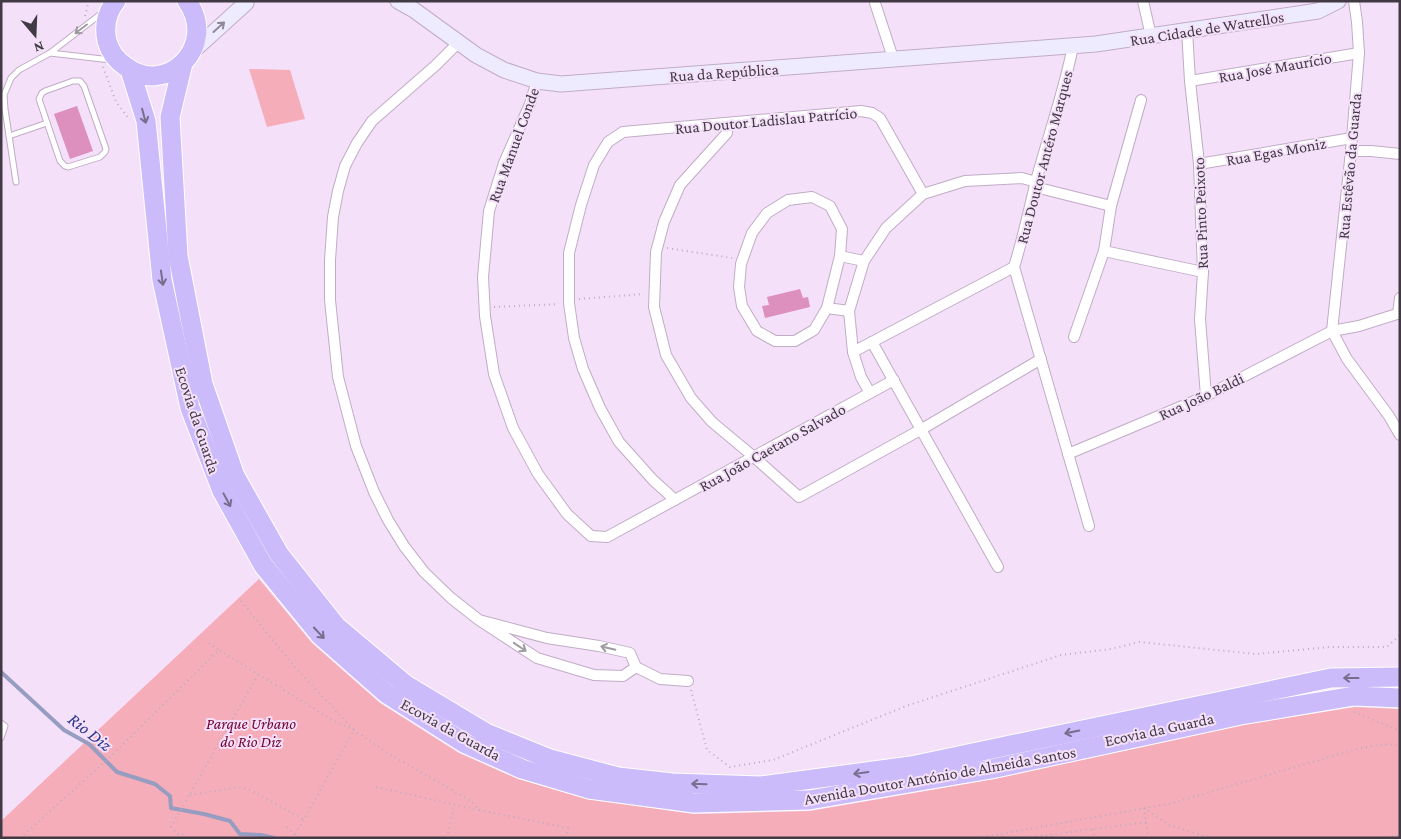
<svg xmlns="http://www.w3.org/2000/svg" width="1401" height="839" font-family="'Crimson Pro',serif">
<style>
.green{fill:#f6adba}
.lines{fill:none;stroke-linecap:round;stroke-linejoin:round}
.stream{stroke:#969dc1;stroke-width:4}
.building{fill:#dd8fbd}
.lane-casing{stroke:#c1acc5;stroke-width:7}
.street-casing{stroke:#c1acc5;stroke-width:12}
.secondary-casing{stroke:#c1acc5;stroke-width:17}
.highway-casing{stroke:#fff;stroke-width:21}
.path{stroke:#bcabc0;stroke-width:2;stroke-dasharray:1 4;stroke-linecap:butt}
.lane{stroke:#fff;stroke-width:5}
.street{stroke:#fff;stroke-width:10}
.secondary{stroke:#efebfe;stroke-width:15}
.highway{stroke:#cbbbfb;stroke-width:19}
.oneway{stroke:#8f8997}
.oneway2{stroke:#a09ca1}
.oneway3{stroke:#786d8d}
.labels{text-anchor:middle;stroke-width:4;stroke-linejoin:round;paint-order:stroke}
.street-label{font-size:16px;fill:#413943;stroke:#f5e0fa}
.park-label{font-size:16px;font-style:italic;fill:#71002e;stroke:#f5e0fa}
.water-label{font-size:18px;font-style:italic;fill:#2c378c;stroke:#f5e0fa}
</style>
<rect width="100%" height="100%" fill="#f5e0fa"/>
<g class="green">
<polygon points="249,69 290,70 305,119 267,127"/>
<polygon points="259,579 312,643 380,703 459,753 518,779 587,799 694,814 810,811 994,779 1242,725 1355,707 1400,709 1400,838 1,837 1,821"/>
</g>
<g class="lines">
<polyline class="stream" points="1,672 64,730 89,744 117,772 155,784 170,796 171,808 204,814 230,821 240,834 261,835 274,838"/>
</g>
<g class="building">
<polygon points="77,106 93,151 70,159 54,114"/>
<polygon points="800,289 803,298 808,297 810,307 765,318 762,306 769,305 767,297"/>
</g>
<g class="lines">
<g class="lane-casing">
<g id="lane">
<polyline points="50,53 111,60"/>
<polygon points="73,81 80,81 84,86 106,149 105,152 100,157 68,167 65,166 60,161 39,99 42,93 45,91"/>
<polyline points="9,136 47,123"/>
<polyline points="16,182 5,109 4,95 11,78 19,70 50,53 102,13"/>
<polyline points="1,723 5,726 1,738"/>
</g>
</g>
<g class="street-casing">
<g id="street">
<polyline points="1143,1 1151,36"/>
<polyline points="875,3 893,58"/>
<polyline points="1187,30 1190,81 1199,164 1203,272 1200,319 1206,396"/>
<polyline points="459,42 436,65 372,121 357,143 345,166 338,191 333,217 330,260 330,300 338,377 356,446 374,492 388,520 404,546 424,572 451,598 479,620 537,658 594,675 623,676 636,667 630,653 599,646 547,638 479,620"/>
<polyline points="537,81 530,104 504,163 489,211 483,277 485,316 494,374 513,428 538,474 567,514 591,536 607,537 870,393"/>
<polyline points="1190,81 1359,53"/>
<polyline points="727,123 727,133 680,185 664,222 656,252 654,307 666,355 691,398 712,422 754,457 799,497 922,429 1041,359"/>
<polyline points="1351,151 1371,151 1400,154"/>
<polyline points="1199,164 1352,138"/>
<polyline points="1035,187 1111,206"/>
<polygon points="812,197 830,206 842,229 840,256 827,308 814,330 795,341 775,341 757,331 742,306 739,287 741,264 752,233 767,213 788,200"/>
<polyline points="1104,251 1203,272"/>
<polyline points="840,256 864,261"/>
<path d="M1014,267C1023,238 1029,210 1036,181C1048,136 1064,92 1073,46"/>
<polyline points="827,308 849,311"/>
<polyline points="1398,314 1400,298"/>
<polyline points="1332,331 1351,151 1359,53 1357,22 1354,1"/>
<polyline points="1332,331 1347,359 1389,416 1400,435"/>
<polyline points="1074,337 1104,251 1111,206 1141,100"/>
<polyline points="872,342 1014,267 1089,526"/>
<polyline points="853,352 872,342 998,567"/>
<polyline points="894,380 870,393 861,377 853,352 849,311 864,261 886,228 923,194 965,181 1022,178 1036,182"/>
<polyline points="1068,454 1206,396 1332,331 1359,326 1400,313"/>
<polyline points="675,500 653,480 619,442 600,408 583,369 574,338 569,303 569,253 581,205 594,165 608,142 623,132 861,111 872,113 880,118 923,194"/>
<polyline points="636,667 660,679 688,681"/>
</g>
</g>
<g class="secondary-casing">
<g id="secondary">
<polyline points="398,1 414,10 476,55 504,70 537,81 561,84 1096,44 1318,11 1338,1"/>
<polyline points="192,52 246,3"/>
</g>
</g>
<g class="highway-casing">
<g id="highway">
<path d="M116,1C106,13 104,27 107,41C110,52 116,60 125,66C166,98 219,46 187,1"/>
<polyline points="183,63 170,117 178,256 203,384 235,476 279,554 336,626 406,685 486,733 550,759 618,777 672,783 760,786 911,766 1331,678 1400,677"/>
<polyline points="130,70 146,121 162,280 190,408 222,491 263,565 320,635 387,694 464,743 522,769 589,789 694,803 809,800 991,769 1241,715 1354,696 1400,698"/>
</g>
</g>
<g class="path">
<polyline points="85,16 89,1"/>
<polyline points="103,67 116,102 130,120"/>
<polyline points="667,248 732,258"/>
<polyline points="579,299 644,294"/>
<polyline points="494,307 559,304"/>
<polyline points="241,601 294,666 354,730 295,835"/>
<polyline points="209,643 219,650"/>
<polyline points="691,690 707,750 730,767 773,760 906,706 1061,655 1111,649 1139,642 1256,654 1330,647 1387,647 1400,635"/>
<polyline points="1354,712 1400,731"/>
<polyline points="376,787 479,810"/>
<polyline points="190,795 239,787 250,790 303,819"/>
<polyline points="1144,808 1169,825 1211,838"/>
<polyline points="1144,808 1148,838"/>
<polyline points="287,827 298,838"/>
<polyline points="1093,829 1094,838"/>
<polyline points="20,838 109,758 219,650 334,721 354,730 386,752 471,801 479,810 568,828 566,838"/>
<polyline points="179,838 184,833"/>
<polyline points="182,838 171,827 258,675"/>
<polyline points="447,838 454,804"/>
<polyline points="977,838 1169,804 1357,749 1377,745 1400,744"/>
<polyline points="1026,838 1146,822"/>
<polyline points="1382,838 1400,835"/>
</g>
<use href="#lane" class="lane"/>
<use href="#street" class="street"/>
<use href="#secondary" class="secondary"/>
<use href="#highway" class="highway"/>
</g>
<defs><path id="oneway-shaft" d="M-6 0H5M1.5-3L5.5 0L1.5 3" fill="none" stroke-width="1.6" stroke-linecap="round" stroke-linejoin="round" transform="scale(1.25)"/></defs>
<use class="oneway" href="#oneway-shaft" transform="translate(219 27) rotate(-42)"/>
<g class="oneway2">
<use href="#oneway-shaft" transform="translate(81 29) rotate(143)"/>
<use href="#oneway-shaft" transform="translate(520 647) rotate(34)"/>
<use href="#oneway-shaft" transform="translate(608 648) rotate(-167)"/>
</g>
<g class="oneway3">
<use href="#oneway-shaft" transform="translate(144 116) rotate(75)"/>
<use href="#oneway-shaft" transform="translate(162 278) rotate(82)"/>
<use href="#oneway-shaft" transform="translate(227 500) rotate(62)"/>
<use href="#oneway-shaft" transform="translate(319 633) rotate(47)"/>
<use href="#oneway-shaft" transform="translate(1351 678) rotate(180)"/>
<use href="#oneway-shaft" transform="translate(1072 732) rotate(168)"/>
<use href="#oneway-shaft" transform="translate(861 773) rotate(172)"/>
<use href="#oneway-shaft" transform="translate(699 784) rotate(-178)"/>
</g>
<g class="labels">
<g class="street-label">
<text transform="translate(1207 28) rotate(-9)" y="6">Rua Cidade de Watrellos</text>
<text transform="translate(1275 67) rotate(-10)" y="6">Rua José Maurício</text>
<text transform="translate(724 72) rotate(-4)" y="6">Rua da República</text>
<text transform="translate(766 120) rotate(-5)" y="6">Rua Doutor Ladislau Patrício</text>
<text transform="translate(513 145) rotate(-70)" y="6">Rua Manuel Conde</text>
<text transform="translate(1276 151) rotate(-10)" y="6">Rua Egas Moniz</text>
<text transform="translate(1044 157) rotate(-75)" y="6">Rua Doutor Antéro Marques</text>
<text transform="translate(1349 166) rotate(-85)" y="6">Rua Estêvão da Guarda</text>
<text transform="translate(1200 213) rotate(-92)" y="6">Rua Pinto Peixoto</text>
<text transform="translate(1201 396) rotate(-25)" y="6">Rua João Baldi</text>
<text transform="translate(198 420) rotate(72)" y="6">Ecovia da Guarda</text>
<text transform="translate(772 447) rotate(-29)" y="6">Rua João Caetano Salvado</text>
<text transform="translate(451 729) rotate(29)" y="6">Ecovia da Guarda</text>
<text transform="translate(1159 729) rotate(-12)" y="6">Ecovia da Guarda</text>
<text transform="translate(940 775) rotate(-10)" y="6">Avenida Doutor António de Almeida Santos</text>
</g>
<g class="park-label">
<text x="251" y="729">Parque Urbano<tspan x="251" dy="18">do Rio Diz</tspan></text>
</g>
<g class="water-label">
<text transform="translate(90 732) rotate(38)" y="6">Rio Diz</text>
</g>
</g>
<rect width="1401" height="839" fill="none" stroke="#413943" stroke-width="5"/>
<g transform="translate(35 35) rotate(161)" stroke="#f5e0fa" stroke-width="4" paint-order="stroke">
<path d="M0-4L9 19L0 12L-9 19Z" fill="#413943"/>
<text y="-8" font-size="14" font-weight="bold" text-anchor="middle" fill="#413943">N</text>
</g>
</svg>
